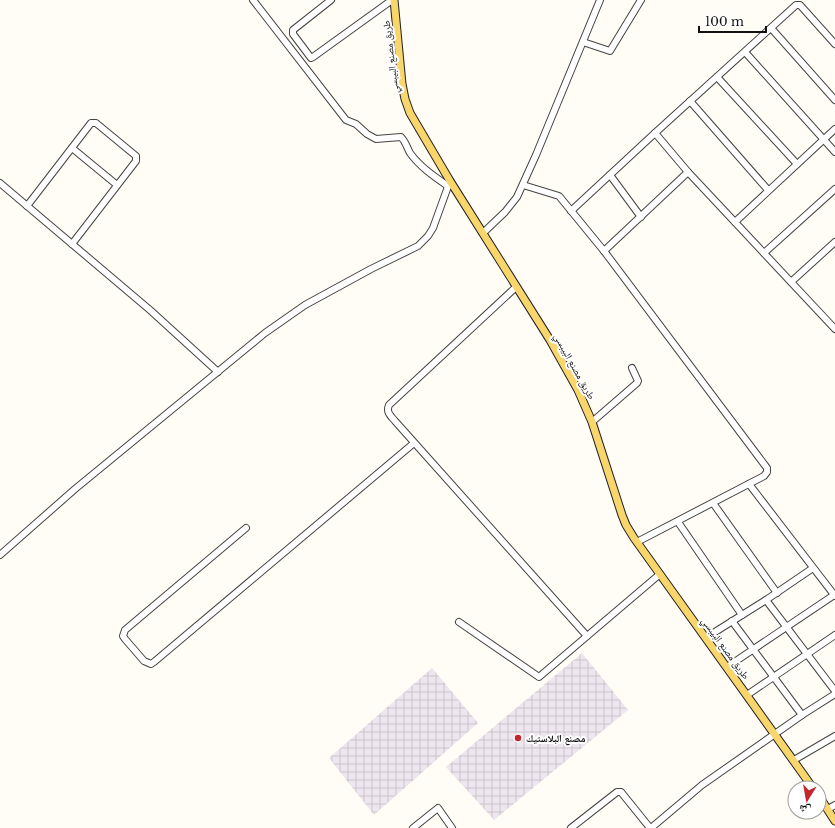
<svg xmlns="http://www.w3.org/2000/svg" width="835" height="828" font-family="'Libre Baskerville','Noto Naskh Arabic',serif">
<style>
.industrial{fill:url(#industrial-grid)}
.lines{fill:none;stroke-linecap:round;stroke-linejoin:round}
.minor-casing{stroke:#444;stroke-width:8}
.major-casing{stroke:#222;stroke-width:9}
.minor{stroke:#fff;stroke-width:6}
.major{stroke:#f9d66b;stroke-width:7}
.poi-dot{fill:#c4262e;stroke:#fff;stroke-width:1.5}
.labels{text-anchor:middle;stroke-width:4;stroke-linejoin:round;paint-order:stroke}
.street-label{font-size:10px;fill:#111;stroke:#fff}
.poi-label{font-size:10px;font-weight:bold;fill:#111;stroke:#fff;text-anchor:start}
</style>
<defs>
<pattern id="industrial-grid" width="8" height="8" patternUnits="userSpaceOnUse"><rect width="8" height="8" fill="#eee6ef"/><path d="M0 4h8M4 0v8" fill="none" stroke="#cbc4cc"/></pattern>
</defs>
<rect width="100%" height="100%" fill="#fffdf5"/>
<g class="industrial">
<polygon points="582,653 628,710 494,820 446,767"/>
<polygon points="432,668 478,723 374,815 329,758"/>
</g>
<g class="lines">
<g class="minor-casing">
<g id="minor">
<path d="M253,0L346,120L356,124L367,134L376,139L401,137C406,142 407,148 410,153C420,167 435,177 448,186"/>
<polyline points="331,0 293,30 293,34 311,58 313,57 392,0"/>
<polyline points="771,28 835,100"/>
<polyline points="583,42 610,51 641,0"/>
<polyline points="745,52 835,152"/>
<polyline points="717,77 797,164"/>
<polyline points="690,101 768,190"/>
<polyline points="655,133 688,172 835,329"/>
<polyline points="72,148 117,185"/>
<polyline points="610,175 641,217"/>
<polyline points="0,183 150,310 218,372"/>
<polyline points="523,185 559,196 604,251 767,468 767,472 764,476 637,542"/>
<polyline points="27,206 91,123 96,123 136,156 136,161 72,244"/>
<polyline points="571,211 655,133 796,5 800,5 835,44"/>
<polyline points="735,222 835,129"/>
<polyline points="483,233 505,212 517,197 536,155 600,0"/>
<polyline points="604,251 688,172"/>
<polyline points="764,253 835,189"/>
<polyline points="791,282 835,242"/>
<path d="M516,287L389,405C386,412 390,415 395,421L587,636"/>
<polyline points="592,422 637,383 638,381 632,368"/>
<polyline points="749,484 835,596"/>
<polyline points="713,503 777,593"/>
<polyline points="678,522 742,615"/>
<polyline points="246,528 125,630 123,636 125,639 144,661 151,664 154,662 414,443"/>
<polyline points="0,555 75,489 265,333 305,305 371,269 418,246 428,236 433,228 450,181"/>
<polyline points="766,600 835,691"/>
<polyline points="732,621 802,715"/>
<polyline points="459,622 539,677 660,574"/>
<polyline points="707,637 766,600 813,568"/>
<polyline points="727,667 834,595"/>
<polyline points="747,695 835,635"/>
<polyline points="794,760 835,736"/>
<polyline points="828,809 835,805"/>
<polyline points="413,828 438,808 452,828"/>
<polyline points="571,828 617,792 621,792 650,828"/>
<polyline points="651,828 702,785 802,715 835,694"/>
</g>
</g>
<g class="major-casing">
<g id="major">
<polyline points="394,0 402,84 405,99 410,113 450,181 550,340 578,390 592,422 622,515 626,525 634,538 813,788"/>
<polyline points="819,796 835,821"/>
</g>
</g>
<use href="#minor" class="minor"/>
<use href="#major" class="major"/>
</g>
<circle class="poi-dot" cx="518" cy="738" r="4"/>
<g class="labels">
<g class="street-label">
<text transform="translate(390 57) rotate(-97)" y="4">طريق مصنع البيبسي</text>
<text transform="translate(575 366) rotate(61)" y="4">طريق مصنع البيبسي</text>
<text transform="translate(726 648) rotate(54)" y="4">طريق مصنع البيبسي</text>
</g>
<g class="poi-label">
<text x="526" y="742">مصنع البلاستيك</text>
</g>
</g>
<g transform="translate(807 800) rotate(191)"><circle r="19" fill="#ffffff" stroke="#a0a0a0"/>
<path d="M0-3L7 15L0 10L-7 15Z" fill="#c4262e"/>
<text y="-6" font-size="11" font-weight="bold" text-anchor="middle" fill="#111111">ش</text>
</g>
<path d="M699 26v6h67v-6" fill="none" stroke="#111111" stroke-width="2"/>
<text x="705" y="26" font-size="12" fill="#111111" stroke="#ffffff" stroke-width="3" paint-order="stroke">100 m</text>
</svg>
